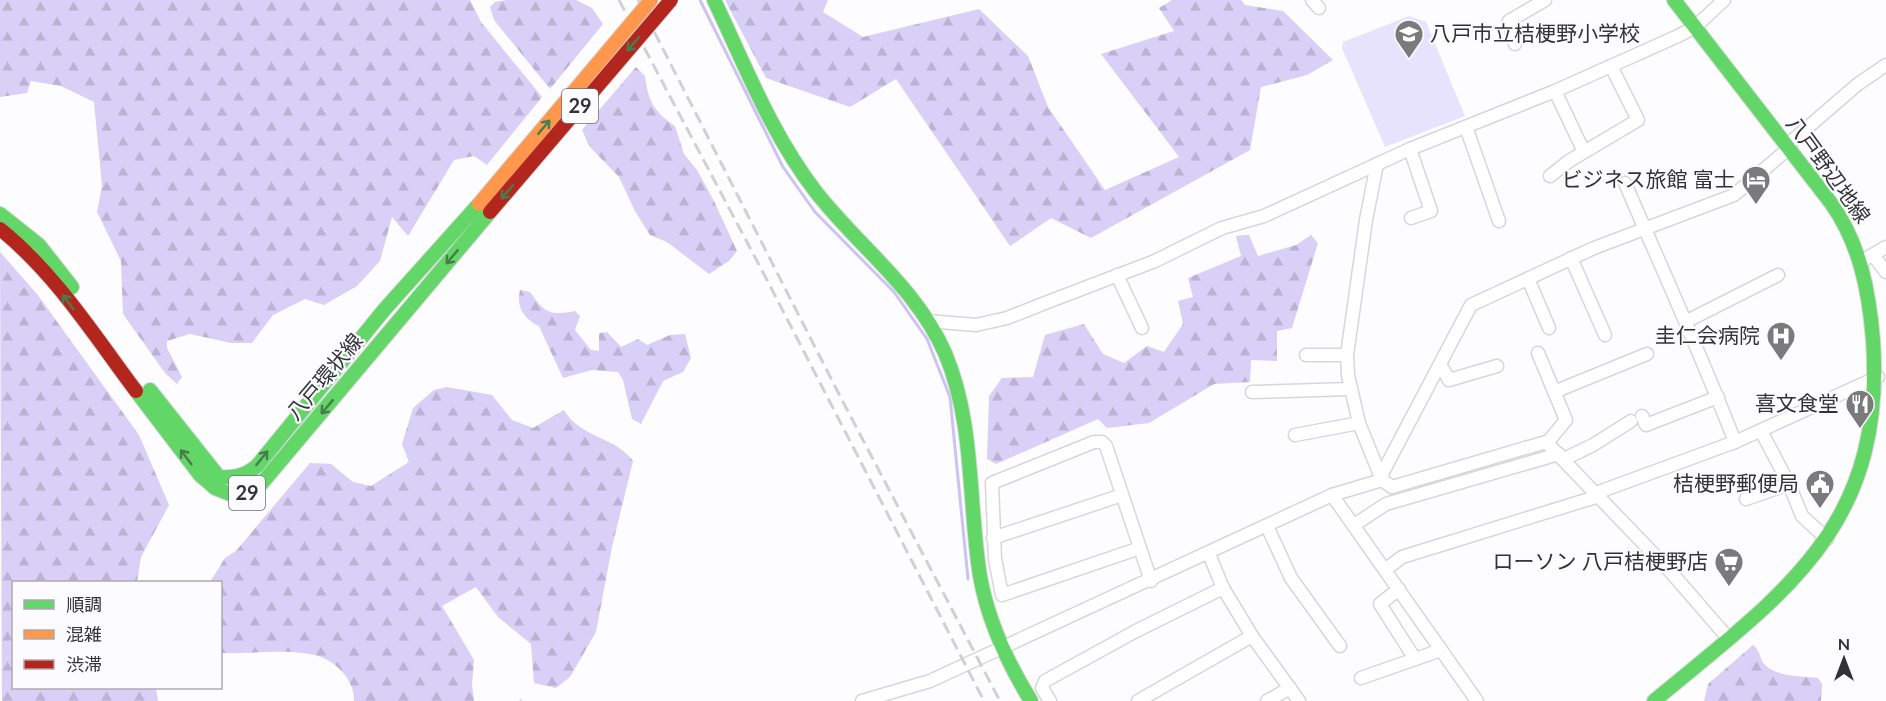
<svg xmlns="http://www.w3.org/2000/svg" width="1886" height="701" font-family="Lato,'Noto Sans JP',sans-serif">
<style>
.forest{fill:url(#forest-firs)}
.pitch{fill:#e8e3fd}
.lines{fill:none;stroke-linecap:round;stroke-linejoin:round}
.stream{stroke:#cdc3f3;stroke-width:3}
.street-casing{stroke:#d7d7d9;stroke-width:15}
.fast-casing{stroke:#d7d7d9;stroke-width:16}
.jam-casing{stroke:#d7d7d9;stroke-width:16}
.street{stroke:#fff;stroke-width:12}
.fast{stroke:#63d668;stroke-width:14}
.jam{stroke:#b3261e;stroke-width:14}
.rail{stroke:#d1d1d2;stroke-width:3;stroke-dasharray:12 6;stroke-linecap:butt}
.slow-bridge-casing{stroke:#d7d7d9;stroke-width:16;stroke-linecap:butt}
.jam-bridge-casing{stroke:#d7d7d9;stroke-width:16;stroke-linecap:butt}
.slow-bridge{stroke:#ff974d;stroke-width:14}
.jam-bridge{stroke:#b3261e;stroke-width:14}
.oneway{stroke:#497c4c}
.labels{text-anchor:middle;stroke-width:4.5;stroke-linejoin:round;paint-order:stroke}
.shield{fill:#fcfbff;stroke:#6f6e72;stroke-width:1.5}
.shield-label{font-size:20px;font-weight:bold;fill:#333235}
.poi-label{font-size:21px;fill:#333235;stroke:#fcfbff;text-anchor:end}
.street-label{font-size:21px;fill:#333235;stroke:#fcfbff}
</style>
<defs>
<pattern id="forest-firs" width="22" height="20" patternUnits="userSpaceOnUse" patternTransform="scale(1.5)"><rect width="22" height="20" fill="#d8d0f6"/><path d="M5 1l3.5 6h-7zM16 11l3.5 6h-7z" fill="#bab3d4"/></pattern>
</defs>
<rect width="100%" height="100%" fill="#fdfcfe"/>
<g class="forest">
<polygon points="0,0 470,0 481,22 542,97 487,165 474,156 454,160 408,236 392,217 380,261 357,286 324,305 305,299 273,315 252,343 231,343 190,334 167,341 167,348 182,377 177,384 165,373 123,314 121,261 97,212 102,186 94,102 61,86 31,81 27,93 0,97"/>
<polygon points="507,0 576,0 592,8 603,24 550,89 494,20 490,7 495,2"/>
<polygon points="725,0 828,0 823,12 863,37 979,9 1028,56 1048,107 1105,190 1179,157 1101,54 1174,31 1159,8 1172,0 1241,0 1245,5 1283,11 1333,60 1307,75 1261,87 1250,150 1091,238 1051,218 1010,246 896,79 850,107 766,78"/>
<path d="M636,67L645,76C648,101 654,112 675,126L684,154L697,170L714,201L737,251L729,261L709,274L667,242L650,235L635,211L619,177L590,147L582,130Z"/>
<polygon points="1249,235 1258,256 1296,245 1311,235 1318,243 1292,328 1277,331 1277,361 1251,360 1250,382 1214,384 1149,423 1107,428 1098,419 996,464 987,459 989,396 1002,378 1033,377 1045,335 1084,324 1103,354 1124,363 1147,346 1164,352 1183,324 1178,301 1193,297 1188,278 1241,256 1236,236"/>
<polygon points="0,252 37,294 139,435 169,505 141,557 137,582 14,582 14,688 156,688 158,701 2,701"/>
<path d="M520,290L530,292C545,313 549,316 575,311L580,316L575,330L591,350L599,351V333L607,332L621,347L638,339L647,345L670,335L685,334L691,358L683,372L663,381L641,424L632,419L623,380L618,372L592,370L563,378L539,326C524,319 516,307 520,290Z"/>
<path d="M447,387L492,395L512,420L533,428L564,410C579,437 616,437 633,461L612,547L596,632L570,677L556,688L534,683L531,644L498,617L476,587L442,606L474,660L472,685L474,701H354C355,678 332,657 310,654C282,649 250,654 221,653L220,582H210L225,558L236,551L310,463L331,464L353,482L371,486L409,462L402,444L413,408L434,390Z"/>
<path d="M1753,645C1761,651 1759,659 1765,665C1777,677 1802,676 1818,678L1822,684L1821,701H1704L1708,684Z"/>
</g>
<polygon class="pitch" points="1409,16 1426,22 1465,116 1385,147 1342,48 1343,42"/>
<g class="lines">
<polyline class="stream" points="700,0 783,167 815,212 894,292 927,339 950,397 968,579"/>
<g class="street-casing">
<g id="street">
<polyline points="1312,0 1319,8"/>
<polyline points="1515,44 1509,21 1545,0"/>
<polyline points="1555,91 1584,152"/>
<polyline points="1466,127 1499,221"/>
<polyline points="1786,146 1858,84 1886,65"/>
<polyline points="1410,149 1431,211 1411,218"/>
<polyline points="1377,164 1366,220 1347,355 1348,375 1359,423 1382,480 1392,487 1546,442 1669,570 1728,638"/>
<polyline points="1550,176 1569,161 1638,120 1611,66"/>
<path d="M1625,183C1662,269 1701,354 1735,442"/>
<polyline points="1873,255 1886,272"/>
<polyline points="1571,258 1605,335"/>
<polyline points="1862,261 1886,247"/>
<polyline points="1117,275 1142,328"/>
<polyline points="1529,281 1549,328"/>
<polyline points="928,321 976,325 1007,318 1045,303 1155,261 1222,228 1264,216 1410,149 1555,91 1678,36 1695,27 1724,0"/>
<polyline points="1687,321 1778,275"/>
<polyline points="1538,353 1566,420 1547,443"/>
<polyline points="1306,355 1347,355"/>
<polyline points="1440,364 1449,380 1497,366"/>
<polyline points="1252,392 1350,389"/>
<polyline points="1554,392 1647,354"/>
<polyline points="1642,416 1646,425 1718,397"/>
<polyline points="1295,435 1359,423"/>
<polyline points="1564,459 1593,445 1631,421"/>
<polyline points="1789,484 1802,516 1827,539"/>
<polyline points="1596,493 1735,442 1878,377"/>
<polyline points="1332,495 1477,701"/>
<polyline points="1746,499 1789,484 1761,431"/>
<polyline points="1354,525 1386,504 1559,454"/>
<polyline points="1267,526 1291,578 1340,646"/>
<polyline points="993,538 1122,495"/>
<polyline points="1140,548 1002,595 995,559 992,483 1094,442 1102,442 1106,446 1151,581"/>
<polyline points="1209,554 1223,588 1252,636 1299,701"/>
<polyline points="1385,570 1402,557 1599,496"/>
<polyline points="1399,589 1380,604 1415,659"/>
<polyline points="1361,678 1441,650"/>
<polyline points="862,701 930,681 1332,495 1382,480 1383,472 1471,305 1594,248 1734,195 1788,149"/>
<polyline points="1050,701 1042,688 1045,681 1136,631 1223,588"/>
<polyline points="1138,701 1252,636"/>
<polyline points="1267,701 1290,688"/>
</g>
</g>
<g class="fast-casing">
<g id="fast">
<path d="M714,0C745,65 771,134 816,192C859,247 916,287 945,353C975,424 968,502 980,576C988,622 1007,662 1031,701"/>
<polyline points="0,214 39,245 72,287"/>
<path d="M150,390L219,477C234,478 245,476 257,466L384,310L479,204"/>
<polyline points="136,391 200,475 215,488 230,494 244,492 262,483 490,212"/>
<path d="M1654,701C1782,594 1886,529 1873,340C1869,291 1860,244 1831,203L1674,0"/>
</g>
</g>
<g class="jam-casing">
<path id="jam" d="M0,229C55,273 94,335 136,391"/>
</g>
<use href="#street" class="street"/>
<use href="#fast" class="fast"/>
<use href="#jam" class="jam"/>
<g class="rail">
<polyline points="619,0 767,280 984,701"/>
<polyline points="638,0 842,400 1000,701"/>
<polyline points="520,700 521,701"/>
</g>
<g class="slow-bridge-casing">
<polyline id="slow-bridge" points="479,204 651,0"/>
</g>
<g class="jam-bridge-casing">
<polyline id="jam-bridge" points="490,212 671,0"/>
</g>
<use href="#slow-bridge" class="slow-bridge"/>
<use href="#jam-bridge" class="jam-bridge"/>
</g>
<defs><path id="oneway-shaft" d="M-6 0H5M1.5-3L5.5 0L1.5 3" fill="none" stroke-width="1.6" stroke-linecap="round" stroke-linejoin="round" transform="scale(1.5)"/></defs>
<g class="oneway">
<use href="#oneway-shaft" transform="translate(633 44) rotate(131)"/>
<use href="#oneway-shaft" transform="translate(544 127) rotate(-50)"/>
<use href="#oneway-shaft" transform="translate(507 192) rotate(131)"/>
<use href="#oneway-shaft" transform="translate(452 257) rotate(130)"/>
<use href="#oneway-shaft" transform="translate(68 302) rotate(-127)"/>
<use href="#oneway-shaft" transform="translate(327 407) rotate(130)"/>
<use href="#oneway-shaft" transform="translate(186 457) rotate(-127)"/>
<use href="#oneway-shaft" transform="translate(262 458) rotate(-51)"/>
</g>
<defs>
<g id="school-pin" transform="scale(1.5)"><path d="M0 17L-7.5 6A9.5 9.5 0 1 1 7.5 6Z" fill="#7a797b" stroke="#fcfbff"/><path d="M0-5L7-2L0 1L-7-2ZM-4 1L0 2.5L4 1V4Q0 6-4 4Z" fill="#fff"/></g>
<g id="hotel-pin" transform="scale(1.5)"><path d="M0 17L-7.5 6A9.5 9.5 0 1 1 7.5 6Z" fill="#7a797b" stroke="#fcfbff"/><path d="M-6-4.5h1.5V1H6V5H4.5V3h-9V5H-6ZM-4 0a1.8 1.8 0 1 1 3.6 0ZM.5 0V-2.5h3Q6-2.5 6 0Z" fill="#fff"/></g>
<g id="hospital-pin" transform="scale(1.5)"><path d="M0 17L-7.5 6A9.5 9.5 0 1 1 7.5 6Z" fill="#7a797b" stroke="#fcfbff"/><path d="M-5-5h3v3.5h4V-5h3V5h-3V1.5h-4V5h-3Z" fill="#fff"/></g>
<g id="restaurant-pin" transform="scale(1.5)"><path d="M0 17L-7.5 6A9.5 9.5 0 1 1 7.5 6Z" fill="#7a797b" stroke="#fcfbff"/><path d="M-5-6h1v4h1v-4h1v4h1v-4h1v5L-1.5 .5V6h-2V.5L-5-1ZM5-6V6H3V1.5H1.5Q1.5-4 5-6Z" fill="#fff"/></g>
<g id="civic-pin" transform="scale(1.5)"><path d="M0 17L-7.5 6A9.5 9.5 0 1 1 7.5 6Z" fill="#7a797b" stroke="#fcfbff"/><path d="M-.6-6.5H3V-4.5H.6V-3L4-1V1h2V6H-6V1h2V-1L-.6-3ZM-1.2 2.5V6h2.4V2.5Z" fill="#fff"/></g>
<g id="supermarket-pin" transform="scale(1.5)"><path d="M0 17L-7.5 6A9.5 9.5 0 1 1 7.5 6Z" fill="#7a797b" stroke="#fcfbff"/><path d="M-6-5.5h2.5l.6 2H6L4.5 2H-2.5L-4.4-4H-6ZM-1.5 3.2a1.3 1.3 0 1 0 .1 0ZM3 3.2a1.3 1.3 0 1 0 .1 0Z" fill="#fff"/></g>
</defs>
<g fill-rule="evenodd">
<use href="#school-pin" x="1409" y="34"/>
<use href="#hotel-pin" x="1756" y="180"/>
<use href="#hospital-pin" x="1781" y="336"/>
<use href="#restaurant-pin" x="1860" y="404"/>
<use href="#civic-pin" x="1820" y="484"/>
<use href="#supermarket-pin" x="1729" y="562"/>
</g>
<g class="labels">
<g class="shield">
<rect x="562" y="89" width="36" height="34" rx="4.5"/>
<rect x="229" y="476" width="36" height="34" rx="4.5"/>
</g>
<g class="shield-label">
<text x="580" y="113">29</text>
<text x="247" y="500">29</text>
</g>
<g class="poi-label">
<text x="1430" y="41" text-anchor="start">八戸市立桔梗野小学校</text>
<text x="1735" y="187">ビジネス旅館 富士</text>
<text x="1760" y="343">圭仁会病院</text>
<text x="1839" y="411">喜文食堂</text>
<text x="1799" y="491">桔梗野郵便局</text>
<text x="1708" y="569">ローソン 八戸桔梗野店</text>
</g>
<g class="street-label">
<text transform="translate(1828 170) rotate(54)" y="7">八戸野辺地線</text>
<text transform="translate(325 377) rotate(-50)" y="7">八戸環状線</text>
</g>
</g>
<rect x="12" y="581" width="210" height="108" fill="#fcfbff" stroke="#acabae" stroke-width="1.5"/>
<rect x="24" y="600" width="30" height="9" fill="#63d668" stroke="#acabae" stroke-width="1.5"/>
<text x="66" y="611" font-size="18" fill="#333235">順調</text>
<rect x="24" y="630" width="30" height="9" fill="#ff974d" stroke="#acabae" stroke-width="1.5"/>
<text x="66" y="641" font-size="18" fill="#333235">混雑</text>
<rect x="24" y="660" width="30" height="9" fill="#b3261e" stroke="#acabae" stroke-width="1.5"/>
<text x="66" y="671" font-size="18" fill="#333235">渋滞</text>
<g transform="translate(1844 659)" stroke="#fcfbff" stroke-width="4.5" paint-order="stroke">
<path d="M0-4.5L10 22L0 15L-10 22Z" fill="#333235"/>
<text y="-9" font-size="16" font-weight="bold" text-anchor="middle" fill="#333235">N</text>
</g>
</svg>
